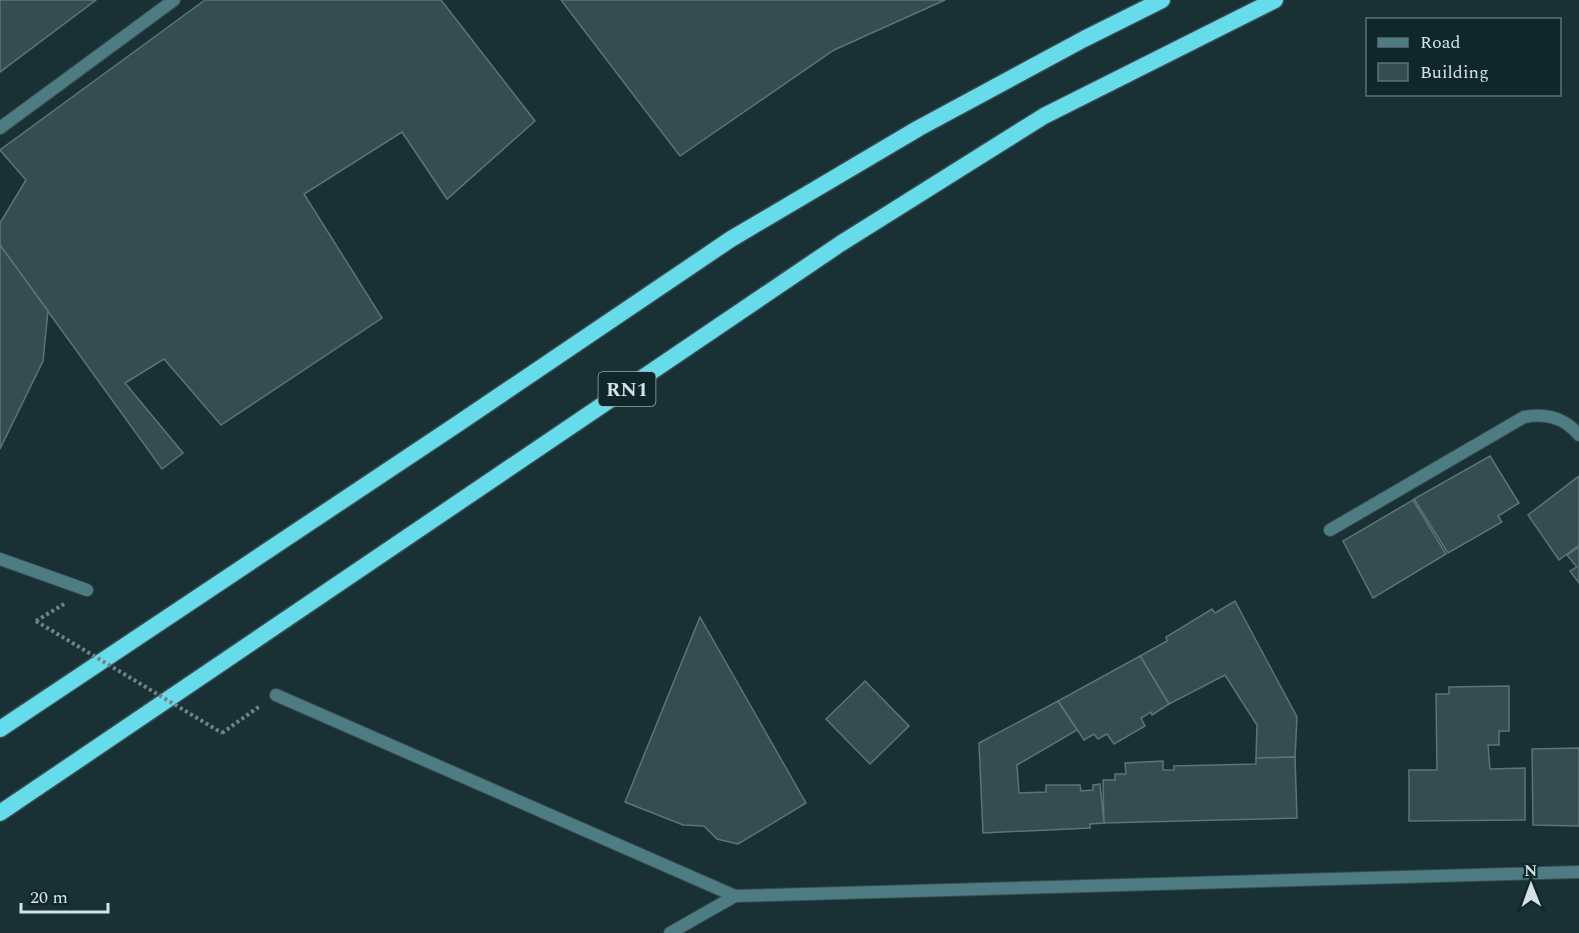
<svg xmlns="http://www.w3.org/2000/svg" width="1579" height="933" font-family="Spectral,serif">
<style>
.building{fill:#354d50;stroke:#5a7477;stroke-width:1.5}
.lines{fill:none;stroke-linecap:round;stroke-linejoin:round}
.service-casing{stroke:#374d50;stroke-width:14}
.minor-casing{stroke:#374d50;stroke-width:14}
.trunk-casing{stroke:#374d50;stroke-width:19}
.path{stroke:#708486;stroke-width:4;stroke-dasharray:3 3;stroke-linecap:butt}
.service{stroke:#4d7c82;stroke-width:12}
.minor{stroke:#4d7c82;stroke-width:12}
.trunk{stroke:#66dcea;stroke-width:16}
.path-bridge{stroke:#708486;stroke-width:4;stroke-dasharray:3 3;stroke-linecap:butt}
.labels{text-anchor:middle;stroke-width:6;stroke-linejoin:round;paint-order:stroke}
.shield{fill:#0f272a;stroke:#99aaac;stroke-width:1.5}
.shield-label{font-size:20px;font-weight:bold;fill:#d4e2e3}
</style>
<rect width="100%" height="100%" fill="#193134"/>
<g class="building">
<polygon points="0,0 96,0 0,72"/>
<polygon points="205,0 441,0 535,121 447,199 402,132 304,194 382,318 221,425 164,359 125,383 183,453 162,469 0,245 0,223 26,180 0,150"/>
<polygon points="561,0 945,0 834,50 680,156"/>
<polygon points="0,245 48,311 43,361 0,449"/>
<polygon points="1490,456 1519,503 1498,516 1502,522 1448,553 1414,499"/>
<polygon points="1579,476 1579,545 1559,560 1528,515"/>
<polygon points="1413,500 1446,554 1373,598 1343,541"/>
<polygon points="1579,547 1579,583 1570,571 1577,567 1567,555"/>
<polygon points="1235,601 1297,717 1295,757 1256,758 1257,725 1225,675 1169,704 1140,656 1167,641 1166,637 1212,609 1215,613"/>
<polygon points="700,617 806,803 738,844 717,839 704,826 683,825 625,802"/>
<polygon points="1140,656 1169,704 1152,715 1151,712 1141,718 1145,726 1114,744 1107,734 1098,739 1094,734 1084,740 1058,701"/>
<polygon points="865,681 909,726 870,764 826,719"/>
<polygon points="1509,686 1509,731 1499,731 1499,745 1488,745 1490,769 1525,768 1525,820 1409,821 1409,770 1437,770 1436,694 1449,694 1449,687"/>
<polygon points="1058,701 1077,730 1017,765 1019,793 1046,792 1046,785 1080,785 1081,791 1093,790 1093,785 1100,784 1104,823 1090,824 1090,828 983,833 979,743"/>
<polygon points="1579,748 1579,826 1533,825 1532,749"/>
<polygon points="1295,757 1297,818 1104,823 1103,780 1115,780 1115,774 1126,774 1125,763 1163,761 1163,770 1174,770 1174,766 1256,764 1256,758"/>
</g>
<g class="lines">
<g class="service-casing">
<polyline id="service" points="0,128 174,0"/>
</g>
<g class="minor-casing">
<g id="minor">
<path d="M1330,530L1524,417C1546,413 1564,417 1579,435"/>
<polyline points="0,559 87,590"/>
<polyline points="276,695 735,896 1579,872"/>
<polyline points="670,933 735,896"/>
</g>
</g>
<g class="trunk-casing">
<g id="trunk">
<polyline points="0,729 459,423 731,239 919,128 1084,39 1162,0"/>
<polyline points="0,813 840,244 1044,116 1275,0"/>
</g>
</g>
<g class="path">
<polyline points="36,621 64,604"/>
<polyline points="222,733 260,706"/>
</g>
<use href="#service" class="service"/>
<use href="#minor" class="minor"/>
<use href="#trunk" class="trunk"/>
<polyline class="path-bridge" points="36,621 222,733"/>
</g>
<g class="labels">
<rect class="shield" x="598.5" y="372" width="57" height="34" rx="4.5"/>
<g class="shield-label">
<text x="627" y="396">RN1</text>
</g>
</g>
<rect x="1366" y="18" width="195" height="78" fill="#0f272a" stroke="#5e7274" stroke-width="1.5"/>
<rect x="1378" y="38" width="30" height="9" fill="#4d7c82" stroke="#5e7274" stroke-width="1.5"/>
<text x="1420" y="48" font-size="18" fill="#d4e2e3">Road</text>
<rect x="1378" y="63" width="30" height="18" fill="#354d50" stroke="#5e7274" stroke-width="1.5"/>
<text x="1420" y="78" font-size="18" fill="#d4e2e3">Building</text>
<g transform="translate(1531 885) rotate(359)" stroke="#0f272a" stroke-width="4.5" paint-order="stroke">
<path d="M0-4.5L10 22L0 15L-10 22Z" fill="#d4e2e3"/>
<text y="-9" font-size="16" font-weight="bold" text-anchor="middle" fill="#d4e2e3">N</text>
</g>
<path d="M21 903v9h87v-9" fill="none" stroke="#d4e2e3" stroke-width="3"/>
<text x="30" y="903" font-size="18" fill="#d4e2e3" stroke="#0f272a" stroke-width="4.5" paint-order="stroke">20 m</text>
</svg>
